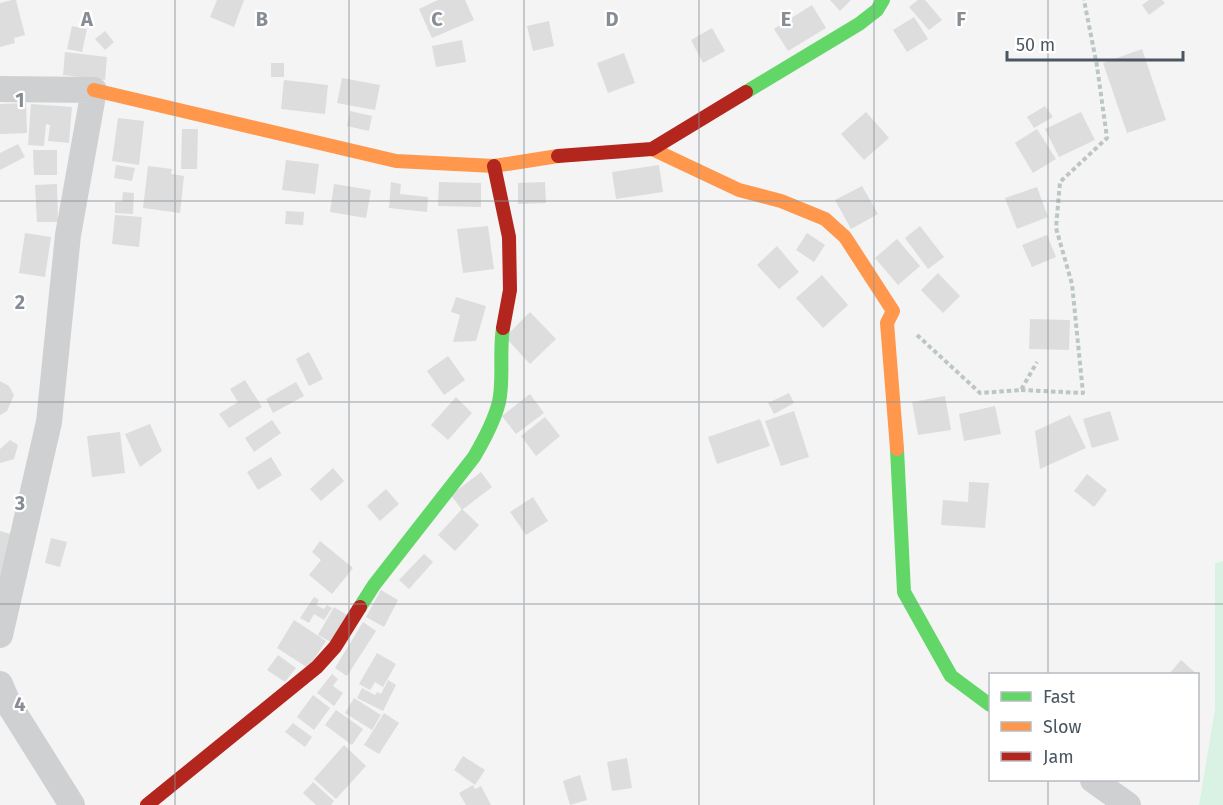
<svg xmlns="http://www.w3.org/2000/svg" width="1223" height="805" font-family="'Fira Sans',sans-serif">
<style>
.green{fill:#d9f2e3}
.building{fill:#ddddde}
.lines{fill:none;stroke-linecap:round;stroke-linejoin:round}
.path{stroke:#bcc7c4;stroke-width:4;stroke-dasharray:4.5 3;stroke-linecap:butt}
.street{stroke:#ced0d2;stroke-width:26}
.fast{stroke:#63d668;stroke-width:14}
.slow{stroke:#ff974d;stroke-width:14}
.jam{stroke:#b3261e;stroke-width:14}
.grid{fill:none;stroke:#868d94;stroke-width:1.5;stroke-opacity:0.55}
.grid-label{font-size:20px;text-anchor:middle;font-weight:bold;fill:#868d94;stroke:#fff;stroke-width:4.5;stroke-linejoin:round;paint-order:stroke}
</style>
<rect width="100%" height="100%" fill="#f4f4f4"/>
<polygon class="green" points="1223,561 1223,805 1199,805 1215,709 1215,563"/>
<g class="building">
<polygon points="12,0 16,0 25,35 14,38 15,43 0,47 0,3"/>
<polygon points="217,0 244,0 234,27 210,17"/>
<polygon points="438,0 465,0 474,20 432,38 419,9"/>
<polygon points="830,0 851,0 840,11"/>
<polygon points="918,0 925,0 942,20 929,30 909,7"/>
<polygon points="1149,0 1162,0 1165,3 1149,15 1142,5"/>
<polygon points="812,5 826,28 788,51 774,29"/>
<polygon points="914,17 928,39 907,52 893,30"/>
<polygon points="549,21 554,46 533,51 527,26"/>
<polygon points="72,26 87,29 82,52 67,49"/>
<polygon points="712,28 725,51 703,63 691,40"/>
<polygon points="105,31 114,42 105,50 95,39"/>
<polygon points="462,40 466,62 436,67 432,46"/>
<polygon points="1142,49 1166,120 1127,133 1103,63"/>
<polygon points="65,52 107,57 105,80 63,75"/>
<polygon points="624,53 635,83 608,93 597,63"/>
<rect x="271" y="63" width="13" height="14"/>
<polygon points="342,78 380,85 375,110 337,103"/>
<polygon points="284,80 328,85 325,114 281,109"/>
<polygon points="26,103 27,133 0,134 0,104"/>
<polygon points="31,104 72,107 69,143 48,141 50,125 46,124 44,146 28,145"/>
<polygon points="1045,106 1053,117 1034,128 1027,117"/>
<polygon points="350,111 372,116 369,131 347,126"/>
<polygon points="866,112 889,138 864,160 841,134"/>
<polygon points="1081,112 1095,140 1059,157 1045,129"/>
<polygon points="118,118 144,121 139,165 112,161"/>
<polygon points="182,129 198,129 197,169 181,169"/>
<polygon points="1037,129 1056,159 1033,173 1015,143"/>
<polygon points="18,144 25,157 0,170 0,153"/>
<polygon points="33,150 57,150 57,175 34,175"/>
<polygon points="286,160 319,164 315,194 282,190"/>
<polygon points="116,165 135,168 132,181 114,178"/>
<polygon points="659,165 663,192 616,199 612,172"/>
<polygon points="148,166 172,169 171,174 184,176 180,213 143,208"/>
<polygon points="391,182 401,184 400,194 428,197 427,212 389,208"/>
<polygon points="439,182 481,183 481,207 438,206"/>
<polygon points="545,182 546,203 518,204 518,183"/>
<polygon points="57,184 58,222 37,222 35,185"/>
<polygon points="334,184 371,190 366,218 330,212"/>
<polygon points="862,186 878,214 851,229 835,200"/>
<polygon points="1037,187 1048,217 1017,229 1005,198"/>
<polygon points="123,192 134,193 133,214 115,213 115,202 122,202"/>
<polygon points="286,211 304,212 303,225 285,224"/>
<polygon points="115,215 142,217 139,247 112,244"/>
<polygon points="488,226 494,269 463,273 457,229"/>
<polygon points="920,226 944,257 928,269 905,238"/>
<polygon points="25,233 51,237 45,277 19,273"/>
<polygon points="807,233 825,245 814,262 796,250"/>
<polygon points="1047,235 1056,257 1032,267 1022,245"/>
<polygon points="897,239 920,266 898,285 875,258"/>
<polygon points="777,246 799,272 779,289 757,265"/>
<polygon points="938,273 960,296 943,313 921,290"/>
<polygon points="822,275 848,305 823,328 796,298"/>
<polygon points="456,297 486,306 476,341 453,342 460,315 451,312"/>
<polygon points="530,312 556,339 530,364 505,337"/>
<polygon points="1030,319 1070,320 1069,350 1029,349"/>
<polygon points="309,352 323,379 309,386 296,359"/>
<polygon points="448,356 465,380 444,395 427,371"/>
<polygon points="245,380 262,407 229,428 219,414 238,402 230,389"/>
<polygon points="0,381 9,386 14,395 7,411 0,415"/>
<polygon points="296,382 304,396 273,413 266,399"/>
<polygon points="789,393 794,403 774,414 768,403"/>
<polygon points="530,394 544,413 516,434 502,416"/>
<polygon points="945,396 951,430 918,435 912,402"/>
<polygon points="456,397 472,413 448,440 431,425"/>
<polygon points="995,406 1001,434 964,441 959,414"/>
<polygon points="794,411 809,457 781,466 765,421"/>
<polygon points="1110,411 1119,440 1092,448 1083,419"/>
<polygon points="1070,415 1086,448 1040,469 1035,431"/>
<polygon points="545,417 560,436 536,456 521,436"/>
<polygon points="760,419 770,446 717,464 708,437"/>
<polygon points="272,420 281,433 254,452 245,438"/>
<polygon points="150,424 162,451 140,467 125,434"/>
<polygon points="120,432 125,473 92,477 87,436"/>
<polygon points="10,440 18,445 14,459 0,463 0,449"/>
<polygon points="271,457 282,475 258,490 247,472"/>
<polygon points="333,468 344,481 321,501 310,489"/>
<polygon points="481,472 492,487 462,510 451,495"/>
<polygon points="1087,474 1107,490 1094,507 1074,491"/>
<polygon points="969,482 989,483 985,528 941,525 943,500 968,502"/>
<polygon points="386,489 399,504 380,521 367,506"/>
<polygon points="533,497 548,521 526,535 510,512"/>
<polygon points="462,509 479,525 455,551 438,535"/>
<polygon points="0,531 14,535 0,578"/>
<polygon points="51,538 67,542 60,567 45,563"/>
<polygon points="320,541 353,568 332,594 309,575 321,560 312,552"/>
<polygon points="424,554 433,562 409,589 399,580"/>
<polygon points="381,590 398,600 384,627 366,617"/>
<polygon points="314,597 319,600 316,605 324,609 327,605 332,608 324,620 314,614 309,623 300,618"/>
<polygon points="334,607 347,615 331,642 318,635"/>
<polygon points="294,620 326,641 308,668 277,648"/>
<polygon points="363,622 376,631 347,676 335,668"/>
<polygon points="377,653 396,664 383,687 375,682 370,690 359,684"/>
<polygon points="278,655 296,668 285,682 267,670"/>
<polygon points="1181,660 1198,675 1169,674"/>
<polygon points="332,674 338,679 333,686 343,693 334,706 317,693"/>
<polygon points="388,680 396,685 383,711 357,698 362,688 375,695 377,692 381,694"/>
<polygon points="313,695 330,708 314,730 297,717"/>
<polygon points="354,698 381,715 372,730 345,713"/>
<polygon points="336,710 363,729 352,745 325,725"/>
<polygon points="384,713 399,723 379,754 364,745"/>
<polygon points="293,723 312,737 305,747 285,732"/>
<polygon points="344,745 366,766 336,799 314,779"/>
<polygon points="463,756 485,770 475,785 454,770"/>
<polygon points="627,758 632,788 612,791 607,762"/>
<polygon points="580,775 587,800 570,805 563,781"/>
<polygon points="313,782 334,801 331,805 316,805 303,793"/>
<polygon points="473,785 475,789 481,786 491,805 466,805 459,793"/>
</g>
<g class="lines">
<g class="path">
<polyline points="917,335 980,393 1021,390 1037,362"/>
<polyline points="1021,390 1083,393 1072,284 1056,228 1060,182 1107,138 1097,66 1084,0"/>
</g>
<g class="street">
<polyline points="0,89 94,90 68,235 49,422 0,635"/>
<polyline points="0,684 8,703 72,805"/>
<polyline points="1093,780 1128,805"/>
</g>
<g class="fast">
<polyline points="746,92 859,24 877,10 883,0"/>
<polyline points="897,449 904,592 951,676 990,705"/>
<path d="M360,607L374,585L474,457C484,440 494,422 499,402C504,380 499,352 503,328"/>
</g>
<g class="slow">
<polyline points="94,90 396,161 494,166 558,156"/>
<polyline points="652,149 739,190 781,201 825,219 845,237 893,311 887,323 897,449"/>
</g>
<g class="jam">
<polyline points="558,156 652,149 746,92"/>
<polyline points="494,166 509,237 510,290 503,328"/>
<polyline points="147,805 317,667 335,647 360,607"/>
</g>
</g>
<path class="grid" d="M175,0V805M349,0V805M524,0V805M699,0V805M874,0V805M1048,0V674M0,201H1223M0,402H1223M0,604H1223M1048,780V805"/>
<g class="grid-label">
<text x="87" y="26">A</text>
<text x="262" y="26">B</text>
<text x="437" y="26">C</text>
<text x="612" y="26">D</text>
<text x="786" y="26">E</text>
<text x="961" y="26">F</text>
<text x="20" y="107">1</text>
<text x="20" y="309">2</text>
<text x="20" y="510">3</text>
<text x="20" y="711">4</text>
</g>
<rect x="989" y="673" width="210" height="108" fill="#ffffff" stroke="#b7bbc0" stroke-width="1.5"/>
<rect x="1001" y="692" width="30" height="9" fill="#63d668" stroke="#b7bbc0" stroke-width="1.5"/>
<text x="1043" y="703" font-size="18" fill="#4a5661">Fast</text>
<rect x="1001" y="722" width="30" height="9" fill="#ff974d" stroke="#b7bbc0" stroke-width="1.5"/>
<text x="1043" y="733" font-size="18" fill="#4a5661">Slow</text>
<rect x="1001" y="752" width="30" height="9" fill="#b3261e" stroke="#b7bbc0" stroke-width="1.5"/>
<text x="1043" y="763" font-size="18" fill="#4a5661">Jam</text>
<path d="M1007 51v9h176v-9" fill="none" stroke="#4a5661" stroke-width="3"/>
<text x="1016" y="51" font-size="18" fill="#4a5661" stroke="#ffffff" stroke-width="4.5" paint-order="stroke">50 m</text>
</svg>
